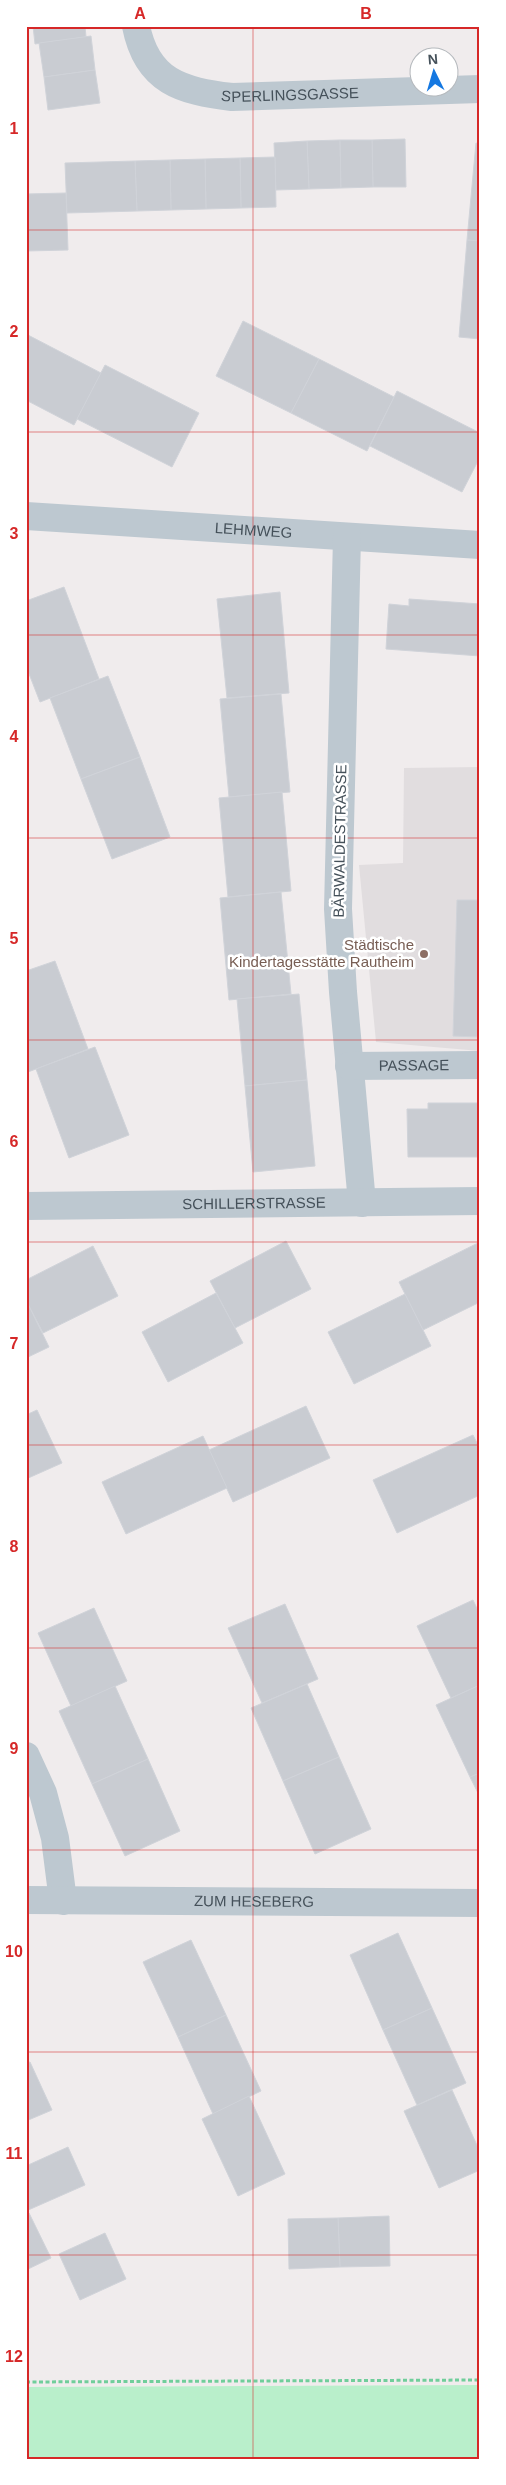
<svg xmlns="http://www.w3.org/2000/svg" width="506" height="2485" font-family="Arial,sans-serif">
<style>
.education{fill:#e1dddf}
.green{fill:#b9efcb}
.building{fill:#c9ccd2;stroke:#d0d3d9}
.lines{fill:none;stroke-linecap:round;stroke-linejoin:round}
.path{stroke:#70ce9b;stroke-width:3;stroke-dasharray:4 2.5;stroke-linecap:butt}
.minor{stroke:#bdc8d0;stroke-width:28}
.grid{fill:none;stroke:#d62828;stroke-width:1;stroke-opacity:0.55}
.education-dot{fill:#8d6e63;stroke:#fff;stroke-width:2}
.labels{text-anchor:middle;stroke-width:5;stroke-linejoin:round;paint-order:stroke}
.street-label{font-size:15px;fill:#45515a;stroke:#fff}
.education-label{font-size:15px;fill:#785e54;stroke:#fff;text-anchor:end}
.neatline{fill:none;stroke:#d62828;stroke-width:2}
.grid-label{font-size:16px;text-anchor:middle;font-weight:bold;fill:#d62828}
</style>
<rect width="100%" height="100%" fill="#f0eced"/>
<polygon class="education" points="480,767 480,1051 376,1042 359,865 403,863 404,768"/>
<polygon class="green" points="480,2385 480,2459 26,2459 26,2387"/>
<g class="building">
<polygon points="33,26 85,26 86,37 35,44"/>
<polygon points="91,36 95,70 44,77 39,43"/>
<polygon points="95,70 100,103 48,110 44,77"/>
<polygon points="405,139 406,187 373,187 372,140"/>
<polygon points="340,140 341,188 309,189 307,141"/>
<polygon points="340,140 372,140 373,187 341,188"/>
<polygon points="307,141 309,189 276,190 274,143"/>
<polygon points="476,143 480,144 480,241 467,240"/>
<polygon points="275,157 276,207 241,208 240,158"/>
<polygon points="240,158 241,208 206,209 205,159"/>
<polygon points="205,159 206,209 171,210 170,160"/>
<polygon points="170,160 171,210 137,211 135,161"/>
<polygon points="135,161 137,211 67,213 65,163"/>
<polygon points="66,193 68,250 26,251 26,194"/>
<polygon points="467,240 480,241 480,339 459,337"/>
<polygon points="243,321 319,359 291,413 216,376"/>
<polygon points="26,334 101,373 74,425 26,400"/>
<polygon points="319,359 394,397 367,451 291,413"/>
<polygon points="105,365 199,413 172,467 77,419"/>
<polygon points="397,391 480,433 480,457 462,492 370,446"/>
<polygon points="64,587 99,679 40,702 26,666 26,601"/>
<polygon points="280,592 289,693 227,698 217,599"/>
<polygon points="409,599 480,604 480,656 386,649 389,604 409,606"/>
<polygon points="108,676 140,757 81,779 50,698"/>
<polygon points="281,694 290,792 229,797 220,699"/>
<polygon points="140,757 170,837 112,859 81,779"/>
<polygon points="282,792 291,891 228,897 219,798"/>
<polygon points="281,892 291,994 229,1000 220,898"/>
<polygon points="457,900 480,900 480,1037 453,1036"/>
<polygon points="55,961 88,1049 28,1072 26,1066 26,971"/>
<polygon points="299,994 307,1080 245,1086 237,999"/>
<polygon points="95,1047 129,1135 69,1158 36,1069"/>
<polygon points="307,1080 315,1166 253,1172 245,1086"/>
<polygon points="428,1103 480,1103 480,1157 408,1157 407,1109 428,1109"/>
<polygon points="286,1241 311,1289 235,1328 210,1281"/>
<polygon points="480,1242 480,1302 423,1330 399,1282"/>
<polygon points="93,1246 118,1296 43,1333 26,1300 26,1280"/>
<polygon points="216,1293 243,1343 168,1382 142,1332"/>
<polygon points="405,1294 431,1346 354,1384 328,1332"/>
<polygon points="26,1300 49,1347 26,1358"/>
<polygon points="306,1406 330,1458 233,1502 209,1450"/>
<polygon points="37,1410 62,1463 26,1479 26,1415"/>
<polygon points="473,1435 480,1449 480,1495 397,1533 373,1480"/>
<polygon points="203,1436 227,1488 126,1534 102,1482"/>
<polygon points="473,1600 480,1615 480,1685 451,1698 417,1626"/>
<polygon points="285,1604 318,1679 262,1703 228,1628"/>
<polygon points="94,1608 127,1681 71,1706 38,1633"/>
<polygon points="307,1684 339,1757 283,1781 251,1708"/>
<polygon points="480,1685 480,1773 470,1777 436,1705"/>
<polygon points="115,1686 148,1759 92,1784 59,1711"/>
<polygon points="339,1757 371,1829 315,1854 283,1781"/>
<polygon points="148,1759 180,1831 125,1856 92,1784"/>
<polygon points="480,1773 480,1797 470,1777"/>
<polygon points="398,1933 432,2008 383,2030 350,1955"/>
<polygon points="191,1940 226,2015 178,2037 143,1962"/>
<polygon points="432,2008 466,2083 417,2105 383,2030"/>
<polygon points="226,2015 261,2091 213,2114 178,2037"/>
<polygon points="30,2062 52,2110 26,2121 26,2063"/>
<polygon points="452,2090 480,2152 480,2170 439,2188 404,2111"/>
<polygon points="249,2096 285,2174 238,2196 202,2119"/>
<polygon points="68,2147 85,2185 26,2211 26,2166"/>
<polygon points="29,2213 51,2258 26,2270 26,2214"/>
<polygon points="389,2216 390,2266 340,2267 338,2218"/>
<polygon points="338,2218 340,2267 289,2269 288,2219"/>
<polygon points="105,2233 126,2279 80,2300 59,2254"/>
</g>
<g class="lines">
<polyline class="path" points="26,2382 480,2380"/>
<g class="minor">
<path id="s1" d="M136,26C147,82 182,91 232,97L480,89"/>
<path id="s2" d="M26,516L480,545"/>
<polyline points="347,537 338,909 343,992 362,1203"/>
<path id="s3" d="M349,1066L480,1065"/>
<path id="s4" d="M26,1206L480,1201"/>
<polyline points="26,1756 43,1793 55,1838 63,1901"/>
<path id="s5" d="M26,1900L480,1903"/>
</g>
</g>
<path class="grid" d="M253,26V2459M26,230H480M26,432H480M26,635H480M26,838H480M26,1040H480M26,1242H480M26,1445H480M26,1648H480M26,1850H480M26,2052H480M26,2255H480"/>
<circle class="education-dot" cx="424" cy="954" r="5"/>
<g class="labels">
<g class="street-label">
<text dy="5" stroke="none"><textPath href="#s1" startOffset="189">SPERLINGSGASSE</textPath></text>
<text dy="5" stroke="none"><textPath href="#s2" startOffset="228">LEHMWEG</textPath></text>
<text transform="translate(340 841) rotate(-89)" y="5">BÄRWALDESTRASSE</text>
<text dy="5" stroke="none"><textPath href="#s3" startOffset="65">PASSAGE</textPath></text>
<text dy="5" stroke="none"><textPath href="#s4" startOffset="228">SCHILLERSTRASSE</textPath></text>
<text dy="5" stroke="none"><textPath href="#s5" startOffset="228">ZUM HESEBERG</textPath></text>
</g>
<g class="education-label">
<text x="414" y="950">Städtische<tspan x="414" dy="17">Kindertagesstätte Rautheim</tspan></text>
</g>
</g>
<rect width="506" height="2485" fill="none" stroke="#ffffff" stroke-width="55"/>
<g transform="translate(434 72) rotate(355)"><circle r="24" fill="#ffffff" stroke="#b5b9bd"/>
<path d="M0-4L9 19L0 12L-9 19Z" fill="#1578e1"/>
<text y="-8" font-size="14" font-weight="bold" text-anchor="middle" fill="#45515a">N</text>
</g>
<rect x="28" y="28" width="450" height="2430" class="neatline"/>
<g class="grid-label">
<text x="140" y="19">A</text>
<text x="366" y="19">B</text>
<text x="14" y="134">1</text>
<text x="14" y="337">2</text>
<text x="14" y="539">3</text>
<text x="14" y="742">4</text>
<text x="14" y="944">5</text>
<text x="14" y="1147">6</text>
<text x="14" y="1349">7</text>
<text x="14" y="1552">8</text>
<text x="14" y="1754">9</text>
<text x="14" y="1957">10</text>
<text x="14" y="2159">11</text>
<text x="14" y="2362">12</text>
</g>
</svg>
